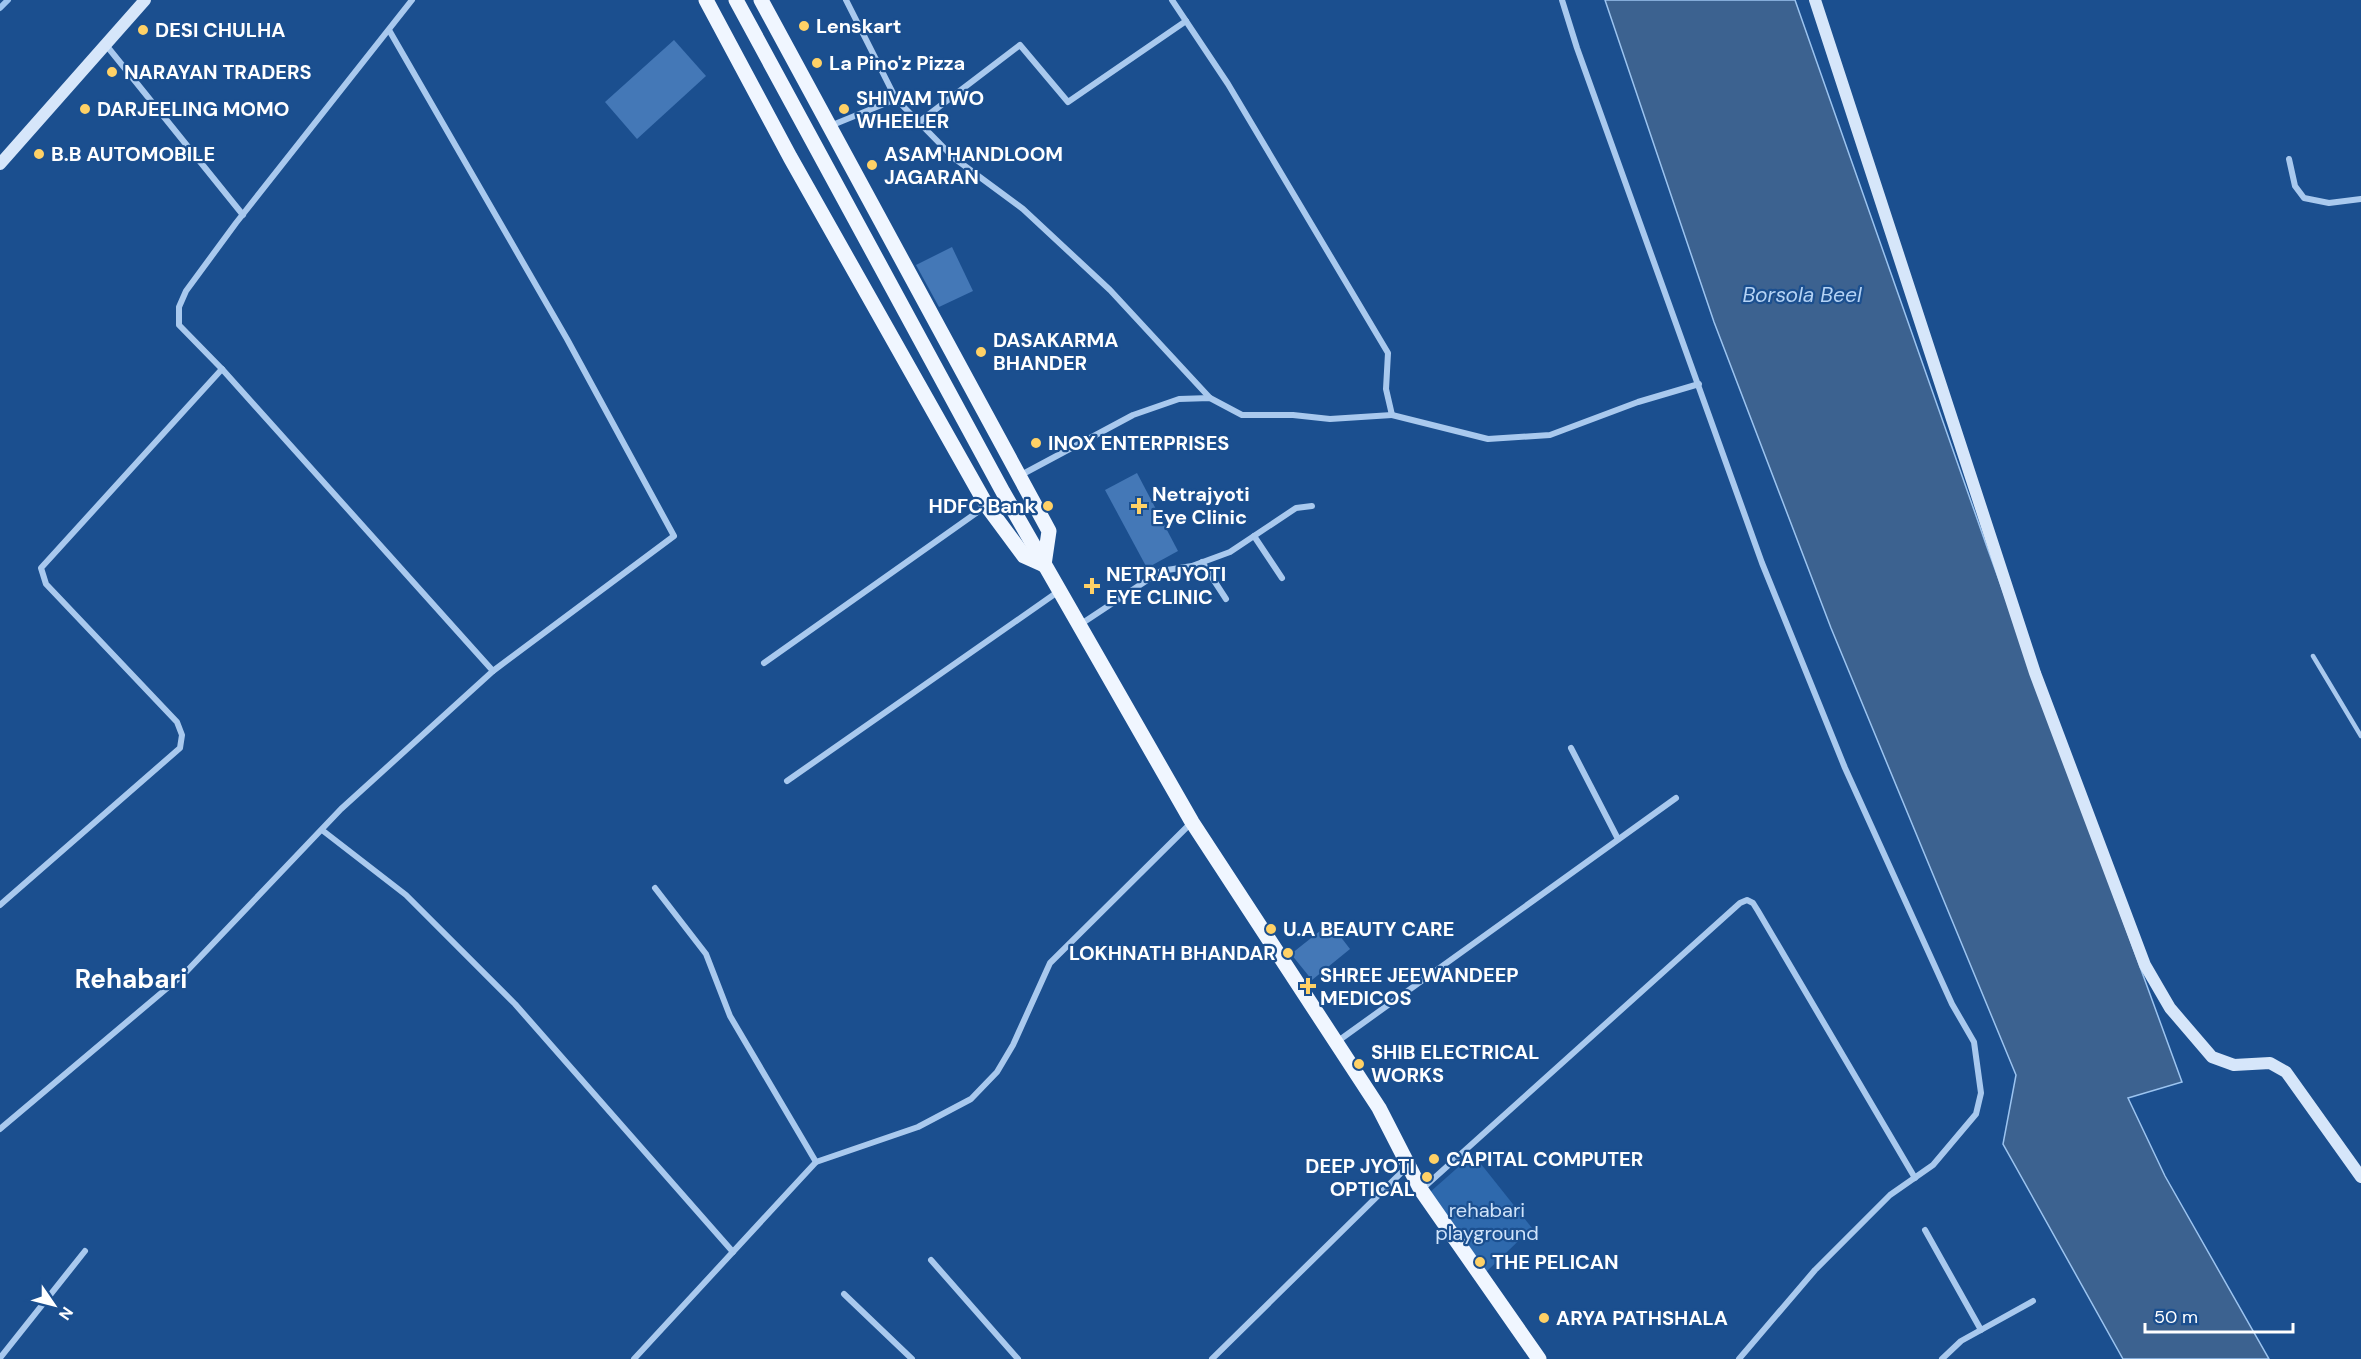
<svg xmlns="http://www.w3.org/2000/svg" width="2361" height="1359" font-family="'DM Sans',sans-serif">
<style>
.green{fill:#2e69ad}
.water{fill:#3c6290;stroke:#9cc4f0;stroke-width:1.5}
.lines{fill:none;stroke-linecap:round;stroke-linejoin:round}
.stream{stroke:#9cc4f0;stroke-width:6}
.building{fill:#4478b7}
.lane{stroke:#a9c9ee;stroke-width:4.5}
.street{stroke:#a9c9ee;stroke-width:6}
.secondary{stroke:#d6e6fa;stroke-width:12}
.primary{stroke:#f0f6ff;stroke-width:15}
.poi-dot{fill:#ffd166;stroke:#1b4f8f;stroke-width:2}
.labels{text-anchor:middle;stroke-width:4.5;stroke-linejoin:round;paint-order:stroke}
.poi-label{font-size:20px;font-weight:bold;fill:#fff;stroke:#1b4f8f;text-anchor:start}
.park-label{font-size:20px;fill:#cfe3fa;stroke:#1b4f8f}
.water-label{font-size:21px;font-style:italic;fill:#b5d3f5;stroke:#1b4f8f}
.district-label{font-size:26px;font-weight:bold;fill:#fff;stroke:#1b4f8f}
</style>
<rect width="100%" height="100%" fill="#1b4f8f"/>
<polygon class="green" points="1473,1154 1532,1228 1486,1272 1429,1193"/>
<polygon class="water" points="1605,0 1795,0 1987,547 2182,1082 2128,1098 2165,1176 2269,1359 2123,1359 2003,1144 2016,1075 1831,628 1714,322"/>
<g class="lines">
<polyline class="stream" points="0,8 8,0"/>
</g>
<g class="building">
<polygon points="674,40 706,76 637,139 605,102"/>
<polygon points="952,247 973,291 939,307 916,265"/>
<polygon points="1137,473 1178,551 1147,568 1105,490"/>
<polygon points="1330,923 1350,949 1312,980 1291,954"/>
</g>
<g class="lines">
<polyline class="lane" points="2313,656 2361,736"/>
<g class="street">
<polyline points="1562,0 1577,48 1762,563 1845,768 1952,1004 1974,1042 1981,1093 1976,1114 1933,1165 1890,1195 1815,1270 1739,1359"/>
<polyline points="389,30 567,339 674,536 493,671"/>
<polyline points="106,45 243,215"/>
<polyline points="896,99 954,158 1023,209 1110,290 1210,398"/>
<polyline points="919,122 1020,45 1068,102 1186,21"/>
<polyline points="830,126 896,99 846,0"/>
<polyline points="2289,159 2295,186 2304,198 2329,203 2361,199"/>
<polyline points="1392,415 1488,439 1550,435 1638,402 1699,384"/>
<polyline points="1021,475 1133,415 1179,399 1210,398 1242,415 1293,415 1330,419 1392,415 1386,389 1388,353 1228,84 1172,0"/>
<polyline points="1254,536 1282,578"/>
<polyline points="1202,562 1226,599"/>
<polyline points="1081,624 1161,571 1192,566 1230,552 1296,508 1312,506"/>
<polyline points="764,663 986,506"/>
<polyline points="1571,748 1618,839"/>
<polyline points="787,781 1059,591"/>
<polyline points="322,830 406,895 515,1004 733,1252"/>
<polyline points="655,888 706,954 730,1016 816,1162"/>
<polyline points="0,905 180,748 182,735 177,722 46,584 41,568 222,369"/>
<polyline points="1338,1041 1676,798"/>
<polyline points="0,1129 185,973 341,809 493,671 222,369 179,325 179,307 186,291 236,223 412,0"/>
<polyline points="1422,1189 1740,903 1747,900 1753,903 1758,911 1915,1178"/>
<polyline points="1925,1230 1981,1330"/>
<polyline points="931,1260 1018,1359"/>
<polyline points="844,1294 912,1359"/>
<polyline points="0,1358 85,1251"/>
<polyline points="634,1359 816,1162 918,1127 971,1099 997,1072 1013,1045 1050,963 1192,822"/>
<polyline points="1212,1359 1407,1167"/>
<polyline points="1942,1359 1961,1341 2033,1301"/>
</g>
<g class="secondary">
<polyline points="1815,0 2035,673 2145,965 2170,1008 2212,1057 2234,1065 2270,1063 2286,1072 2361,1177"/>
<polyline points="0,164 145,0"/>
</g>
<g class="primary">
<polyline points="706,0 790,157 987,506 1024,556 1044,565"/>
<polyline points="736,0 1003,492 1192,822 1379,1108 1421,1190 1539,1359"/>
<polyline points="761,0 1049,531 1044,565"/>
</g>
</g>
<g class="poi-dot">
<circle cx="804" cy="26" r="6"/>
<circle cx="143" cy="30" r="6"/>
<circle cx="817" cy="63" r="6"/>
<circle cx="112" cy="72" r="6"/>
<circle cx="85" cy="109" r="6"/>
<circle cx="844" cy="109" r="6"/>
<circle cx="39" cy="154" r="6"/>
<circle cx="872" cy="165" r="6"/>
<circle cx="981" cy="352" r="6"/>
<circle cx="1036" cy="443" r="6"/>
<circle cx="1048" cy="506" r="6"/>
<path d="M1136 497h6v6h6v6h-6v6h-6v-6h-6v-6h6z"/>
<path d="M1089 577h6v6h6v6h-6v6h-6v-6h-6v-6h6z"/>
<circle cx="1271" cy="929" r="6"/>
<circle cx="1288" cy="953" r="6"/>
<path d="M1305 977h6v6h6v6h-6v6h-6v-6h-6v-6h6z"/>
<circle cx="1359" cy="1064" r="6"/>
<circle cx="1434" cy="1159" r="6"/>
<circle cx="1427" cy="1177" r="6"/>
<circle cx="1480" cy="1262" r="6"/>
<circle cx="1544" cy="1318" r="6"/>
</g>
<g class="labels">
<g class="poi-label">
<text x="816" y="33">Lenskart</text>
<text x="155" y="37">DESI CHULHA</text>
<text x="829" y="70">La Pino'z Pizza</text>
<text x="124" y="79">NARAYAN TRADERS</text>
<text x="856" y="105">SHIVAM TWO<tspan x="856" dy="23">WHEELER</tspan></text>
<text x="97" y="116">DARJEELING MOMO</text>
<text x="51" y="161">B.B AUTOMOBILE</text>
<text x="884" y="161">ASAM HANDLOOM<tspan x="884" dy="23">JAGARAN</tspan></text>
<text x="993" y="347">DASAKARMA<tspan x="993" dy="23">BHANDER</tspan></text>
<text x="1048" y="450">INOX ENTERPRISES</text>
<text x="1152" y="501">Netrajyoti<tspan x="1152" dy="23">Eye Clinic</tspan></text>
<text x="1036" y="513" text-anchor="end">HDFC Bank</text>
<text x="1106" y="581">NETRAJYOTI<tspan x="1106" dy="23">EYE CLINIC</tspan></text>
<text x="1283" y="936">U.A BEAUTY CARE</text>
<text x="1276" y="960" text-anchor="end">LOKHNATH BHANDAR</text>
<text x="1320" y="982">SHREE JEEWANDEEP<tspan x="1320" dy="23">MEDICOS</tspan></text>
<text x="1371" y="1059">SHIB ELECTRICAL<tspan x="1371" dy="23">WORKS</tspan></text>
<text x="1446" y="1166">CAPITAL COMPUTER</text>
<text x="1415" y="1173" text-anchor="end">DEEP JYOTI<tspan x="1415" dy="23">OPTICAL</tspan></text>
<text x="1492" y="1269">THE PELICAN</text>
<text x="1556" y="1325">ARYA PATHSHALA</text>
</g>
<g class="park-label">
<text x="1487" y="1217">rehabari<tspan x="1487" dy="23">playground</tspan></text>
</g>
<g class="water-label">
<text x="1802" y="302">Borsola Beel</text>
</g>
<g class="district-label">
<text x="131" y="988">Rehabari</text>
</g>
</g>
<g transform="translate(54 1305) rotate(125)" stroke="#1b4f8f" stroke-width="4.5" paint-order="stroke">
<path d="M0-4.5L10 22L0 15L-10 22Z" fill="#ffffff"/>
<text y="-9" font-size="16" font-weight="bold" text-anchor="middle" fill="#ffffff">N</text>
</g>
<path d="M2145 1323v9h148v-9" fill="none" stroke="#ffffff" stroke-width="3"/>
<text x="2154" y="1323" font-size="18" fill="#ffffff" stroke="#1b4f8f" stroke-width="4.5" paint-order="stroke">50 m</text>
</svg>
